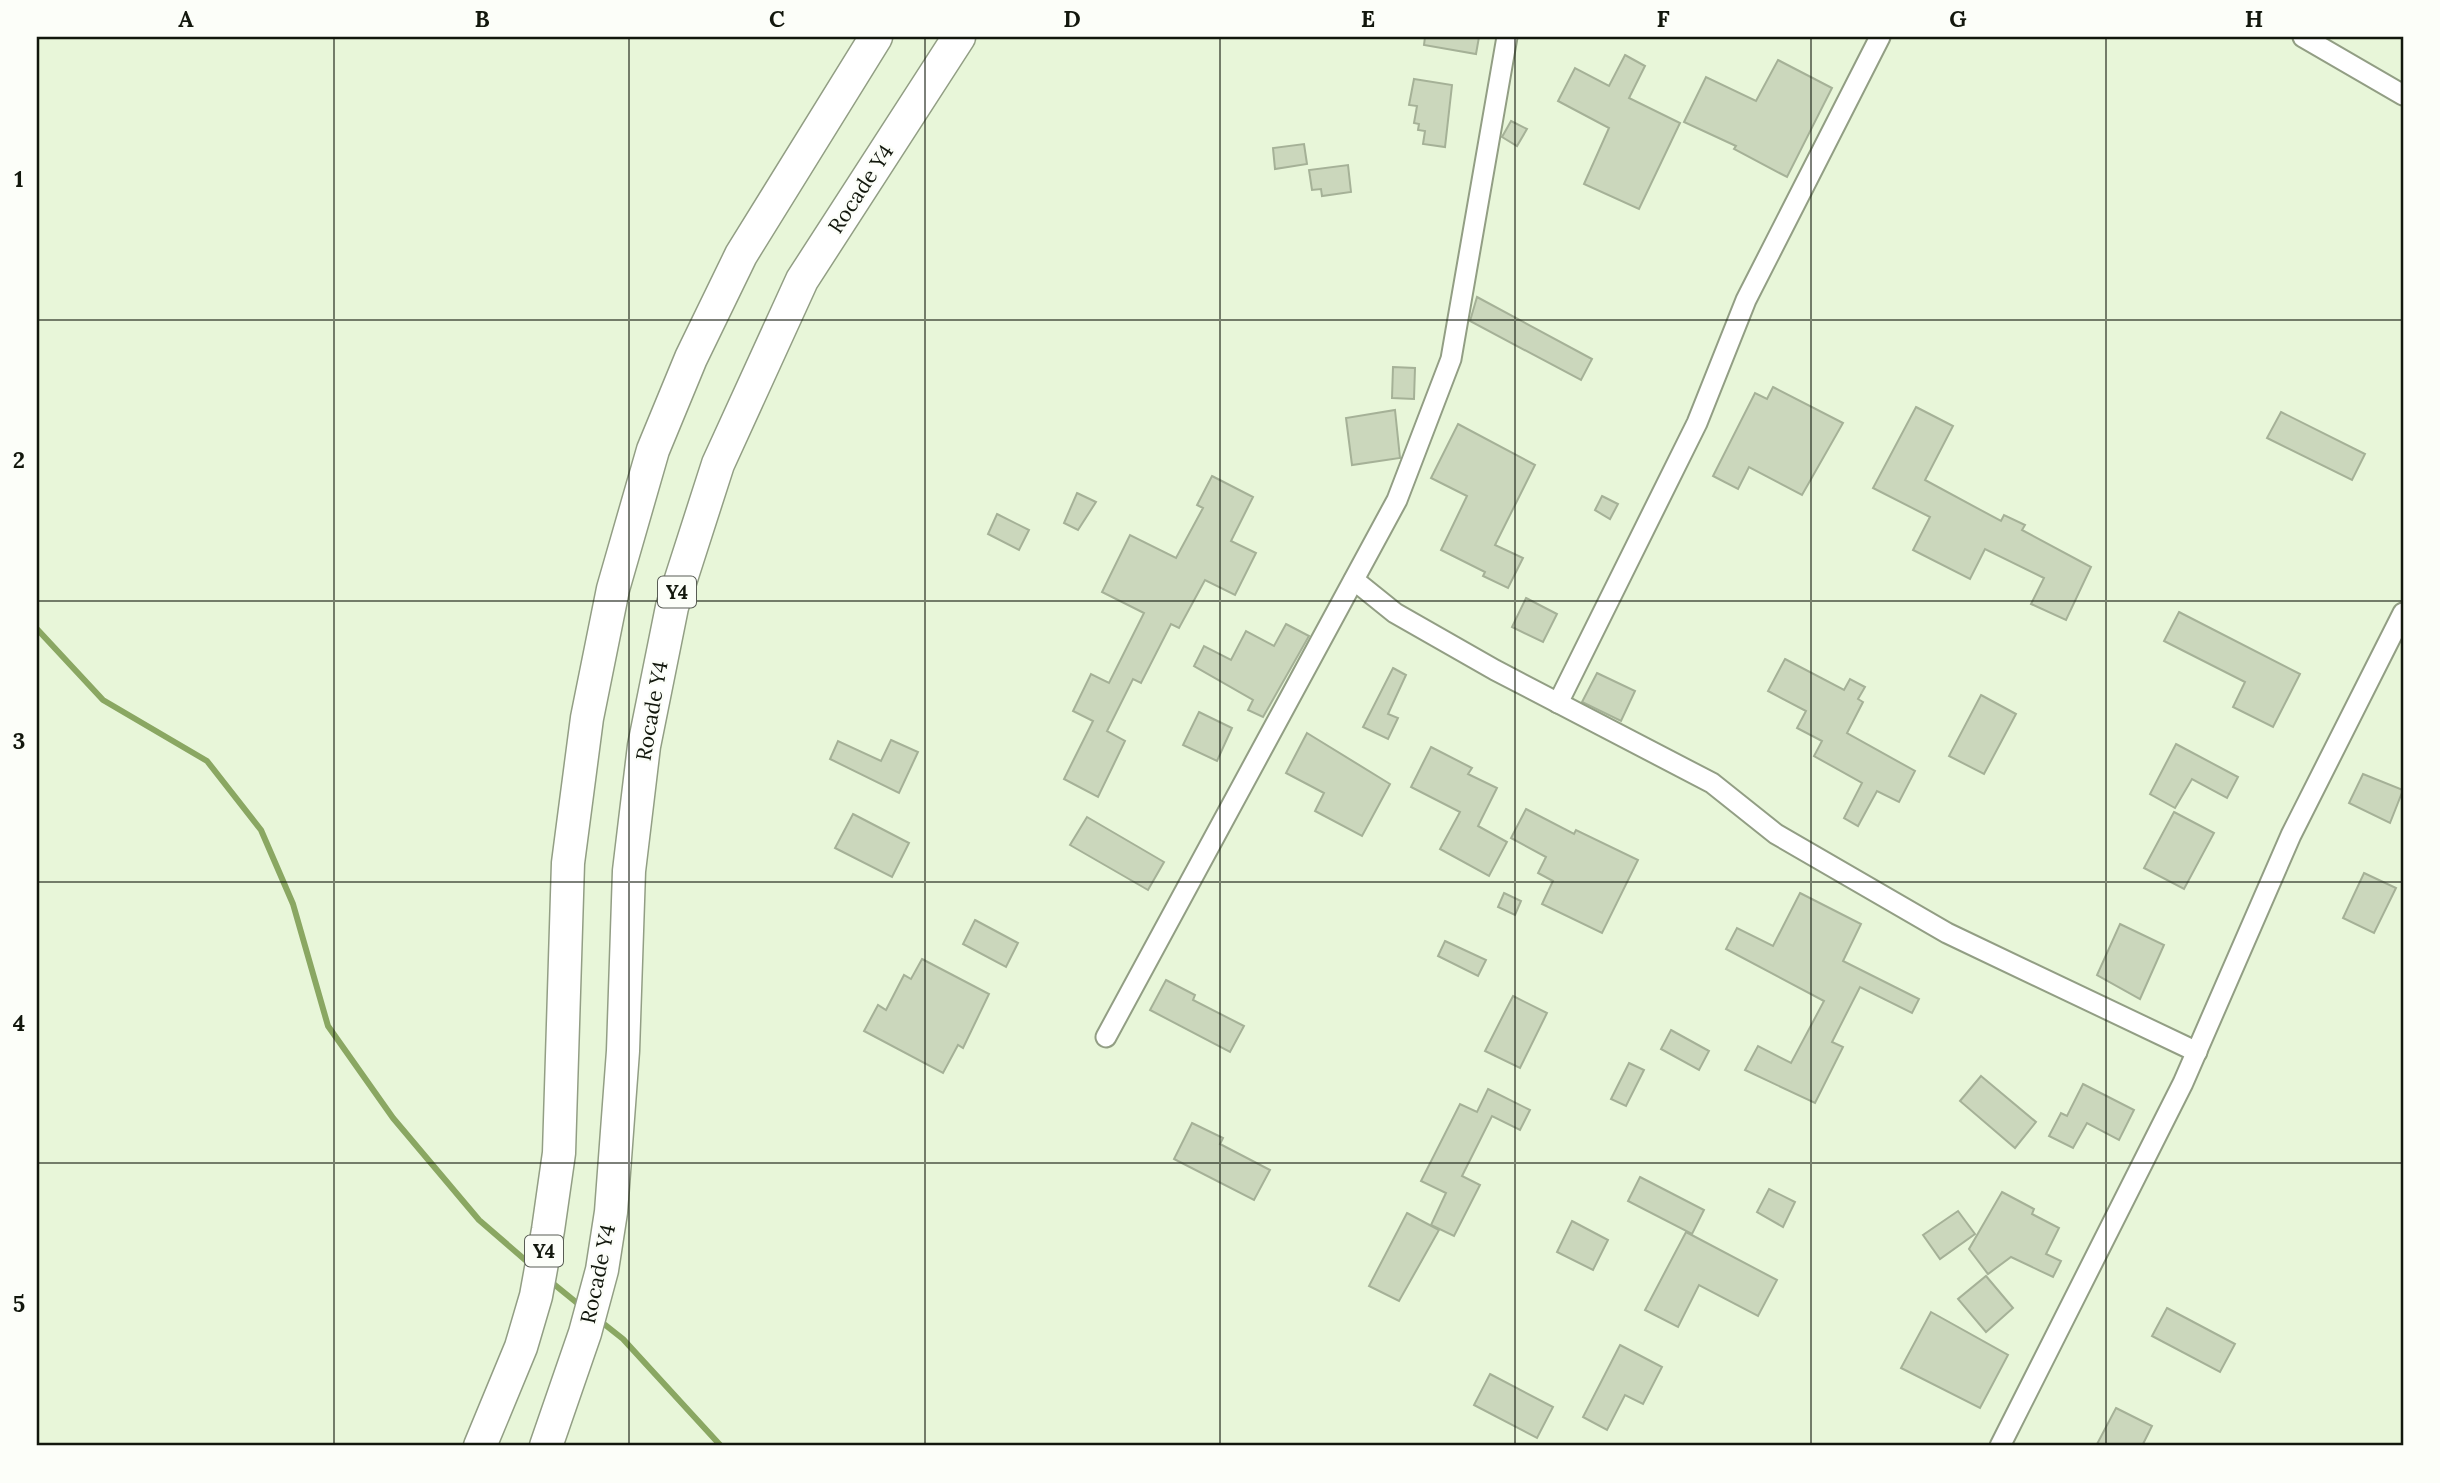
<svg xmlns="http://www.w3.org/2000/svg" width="2440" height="1483" font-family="Lora,serif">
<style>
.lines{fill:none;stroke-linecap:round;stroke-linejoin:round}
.stream{stroke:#8aa762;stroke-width:6}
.building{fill:#cbd7bc;stroke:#a5b197;stroke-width:2}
.minor-casing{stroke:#929e84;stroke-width:23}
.trunk-casing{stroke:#929e84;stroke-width:35}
.minor{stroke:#fff;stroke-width:19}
.trunk{stroke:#fff;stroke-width:32}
.grid{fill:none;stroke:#12170d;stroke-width:2;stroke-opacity:0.55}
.labels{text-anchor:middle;stroke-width:5;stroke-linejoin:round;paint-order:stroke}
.shield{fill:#fcfef9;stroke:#585c54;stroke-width:2}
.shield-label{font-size:19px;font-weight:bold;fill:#12170d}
.street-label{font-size:21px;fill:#12170d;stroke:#fcfef9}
.neatline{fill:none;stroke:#12170d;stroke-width:2.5}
.grid-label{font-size:23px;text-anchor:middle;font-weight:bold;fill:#12170d}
</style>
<rect width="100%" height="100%" fill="#e8f6d9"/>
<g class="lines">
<g class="stream">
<polyline points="37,629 103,700 207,761 261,830 293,904 328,1026 393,1118 479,1220 531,1265"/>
<polyline points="550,1281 582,1307"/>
<polyline points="599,1320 623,1339 721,1446"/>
</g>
</g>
<g class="building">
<polygon points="1425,37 1479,37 1476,54 1424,45"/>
<polygon points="1625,55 1645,66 1629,98 1680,123 1639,209 1584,184 1609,128 1558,101 1575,68 1609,86"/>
<polygon points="1778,60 1832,88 1787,177 1734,149 1736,146 1684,122 1706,77 1756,101"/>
<polygon points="1414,79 1452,85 1445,147 1423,144 1425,131 1418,130 1419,124 1414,123 1417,106 1409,105"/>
<polygon points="1511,121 1527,129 1517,146 1502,137"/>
<polygon points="1304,144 1307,164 1275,169 1273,148"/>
<polygon points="1348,165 1351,192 1322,196 1321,189 1312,190 1309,170"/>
<polygon points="1477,297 1592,359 1581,380 1470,321"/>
<polygon points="1393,367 1415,368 1414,399 1392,398"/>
<polygon points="1773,387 1843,423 1802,495 1749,467 1738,489 1713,476 1755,393 1767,399"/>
<polygon points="1916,407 1953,426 1925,480 2001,521 2004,515 2025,525 2022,530 2091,567 2066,620 2031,604 2044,578 1985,549 1970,579 1913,550 1930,517 1873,488"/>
<polygon points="1395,410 1400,458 1352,465 1346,418"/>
<polygon points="2281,412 2365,454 2352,480 2267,438"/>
<polygon points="1458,424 1535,465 1495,545 1523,558 1508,588 1483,576 1485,572 1441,550 1467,496 1431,478"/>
<polygon points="1212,476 1253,497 1231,541 1256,553 1235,595 1205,580 1179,628 1171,624 1141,683 1133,679 1107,731 1125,741 1098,797 1064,779 1093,721 1073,711 1091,674 1109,683 1144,613 1102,592 1130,535 1176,558 1203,508 1197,505"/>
<polygon points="1077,493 1096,502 1078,530 1064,523"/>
<polygon points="1602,496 1618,504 1610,519 1595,510"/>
<polygon points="997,514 1029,530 1019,550 988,534"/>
<polygon points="1526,598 1557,614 1543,642 1512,627"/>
<polygon points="2179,612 2300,674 2273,727 2233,707 2245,682 2164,641"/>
<polygon points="1286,624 1309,636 1263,717 1248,710 1253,700 1194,666 1204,646 1231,660 1246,631 1274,646"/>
<polygon points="1785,659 1844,690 1850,679 1865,687 1858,699 1863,702 1847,733 1915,771 1899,802 1877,791 1858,826 1844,818 1862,783 1814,756 1822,741 1797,728 1806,711 1768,691"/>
<polygon points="1393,668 1406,675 1388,714 1398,718 1388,739 1363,727"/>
<polygon points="1597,673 1635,691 1621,721 1582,702"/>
<polygon points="1981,695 2016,714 1984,774 1949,756"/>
<polygon points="1199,712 1232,728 1217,761 1183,745"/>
<polygon points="1307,733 1390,784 1362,836 1315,811 1324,793 1286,773"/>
<polygon points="891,740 918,752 899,793 830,759 838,741 881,761"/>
<polygon points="2176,744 2238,777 2227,798 2192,779 2175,808 2150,794"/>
<polygon points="1431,747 1472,768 1468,774 1497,788 1478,826 1507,842 1489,876 1440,849 1460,812 1411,787"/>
<polygon points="2363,774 2403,790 2390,823 2349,803"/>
<polygon points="1526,809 1574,834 1576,830 1638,860 1602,933 1542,904 1553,881 1538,873 1546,857 1511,838"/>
<polygon points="2174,812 2214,833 2184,889 2144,868"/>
<polygon points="853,814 909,843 892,877 835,848"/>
<polygon points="1087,817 1164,862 1148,890 1070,845"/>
<polygon points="2364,873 2396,888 2374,933 2343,918"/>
<polygon points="1504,893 1521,901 1515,915 1498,907"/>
<polygon points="1800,893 1861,924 1843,961 1919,999 1912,1013 1860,987 1832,1042 1843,1047 1815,1103 1745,1070 1758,1046 1791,1063 1824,1001 1726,949 1737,928 1773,946"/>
<polygon points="975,920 1018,943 1006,967 963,944"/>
<polygon points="2120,924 2164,945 2140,999 2097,975"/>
<polygon points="1445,941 1486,960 1478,976 1438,956"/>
<polygon points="922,959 989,994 963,1048 958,1045 943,1073 864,1031 878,1005 886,1010 904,975 911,979"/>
<polygon points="1166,980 1195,995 1193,1000 1244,1026 1230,1052 1150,1010"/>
<polygon points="1513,996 1547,1013 1520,1068 1485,1051"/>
<polygon points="1671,1030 1709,1051 1699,1070 1661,1049"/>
<polygon points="1629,1063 1644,1070 1626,1106 1611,1099"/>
<polygon points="1981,1076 2036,1122 2015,1148 1960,1101"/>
<polygon points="2083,1084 2134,1110 2119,1140 2087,1123 2073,1148 2049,1136 2061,1113 2067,1116"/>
<polygon points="1488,1089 1530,1110 1520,1130 1492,1116 1462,1176 1480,1185 1454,1236 1431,1225 1446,1193 1421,1181 1460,1104 1477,1112"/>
<polygon points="1192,1123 1223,1138 1220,1144 1270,1170 1254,1200 1174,1159"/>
<polygon points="1640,1177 1704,1210 1692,1234 1628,1201"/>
<polygon points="1769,1189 1795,1202 1783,1227 1757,1212"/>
<polygon points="2002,1192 2034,1209 2032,1214 2059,1228 2046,1254 2061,1261 2053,1277 2011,1257 1988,1274 1969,1249"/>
<polygon points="1958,1211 1975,1234 1940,1259 1923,1235"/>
<polygon points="1407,1213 1439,1230 1399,1301 1369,1286"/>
<polygon points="1572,1221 1608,1240 1593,1270 1557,1252"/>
<polygon points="1686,1232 1777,1280 1758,1316 1699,1285 1678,1327 1645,1310"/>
<polygon points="1986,1276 2013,1308 1986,1332 1958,1299"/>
<polygon points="2167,1308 2235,1344 2220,1372 2152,1336"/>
<polygon points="1931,1312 2008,1355 1980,1408 1901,1368"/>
<polygon points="1620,1345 1662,1367 1643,1404 1625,1395 1607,1430 1583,1417"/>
<polygon points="1490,1374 1553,1407 1537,1438 1474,1405"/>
<polygon points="2116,1408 2152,1426 2142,1446 2096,1446"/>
</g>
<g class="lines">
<g class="minor-casing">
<g id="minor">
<polyline points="2303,37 2403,95"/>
<polyline points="1354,580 1395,613 1495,670 1712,783 1776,834 1947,933 2197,1052"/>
<polyline points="1558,703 1697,423 1746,300 1880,37"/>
<polyline points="1106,1037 1397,500 1451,359 1507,37"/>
<polyline points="2000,1446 2183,1083 2291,835 2403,613"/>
</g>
</g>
<g class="trunk-casing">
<g id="trunk">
<polyline points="480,1446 521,1347 536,1296 548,1230 559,1153 568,863 587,718 613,589 653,450 691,358 741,255 876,37"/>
<polyline points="546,1446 585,1333 602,1270 611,1212 623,1051 629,871 644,746 672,607 718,464 802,280 959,37"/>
</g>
</g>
<use href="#minor" class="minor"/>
<use href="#trunk" class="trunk"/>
</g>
<path class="grid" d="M334,37V1446M629,37V1446M925,37V1446M1220,37V1446M1515,37V1446M1811,37V1446M2106,37V1446M37,320H2403M37,601H2403M37,882H2403M37,1163H2403"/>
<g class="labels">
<g class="shield">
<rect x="658" y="576.5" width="38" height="31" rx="5"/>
<rect x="525" y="1235.5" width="38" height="31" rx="5"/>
</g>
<g class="shield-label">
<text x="677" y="599">Y4</text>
<text x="544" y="1258">Y4</text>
</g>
<g class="street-label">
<text transform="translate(861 189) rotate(-57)" y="7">Rocade Y4</text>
<text transform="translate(652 711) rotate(-80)" y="7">Rocade Y4</text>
<text transform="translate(598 1274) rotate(-78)" y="7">Rocade Y4</text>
</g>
</g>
<rect width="2440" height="1483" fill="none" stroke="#fcfef9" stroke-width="77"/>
<rect x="38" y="38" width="2364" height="1406" class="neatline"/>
<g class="grid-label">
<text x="186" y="27">A</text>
<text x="482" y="27">B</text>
<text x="777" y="27">C</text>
<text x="1072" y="27">D</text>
<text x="1368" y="27">E</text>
<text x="1663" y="27">F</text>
<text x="1958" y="27">G</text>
<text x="2254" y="27">H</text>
<text x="19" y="187">1</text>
<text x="19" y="468">2</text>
<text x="19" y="749">3</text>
<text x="19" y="1031">4</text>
<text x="19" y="1312">5</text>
</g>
</svg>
